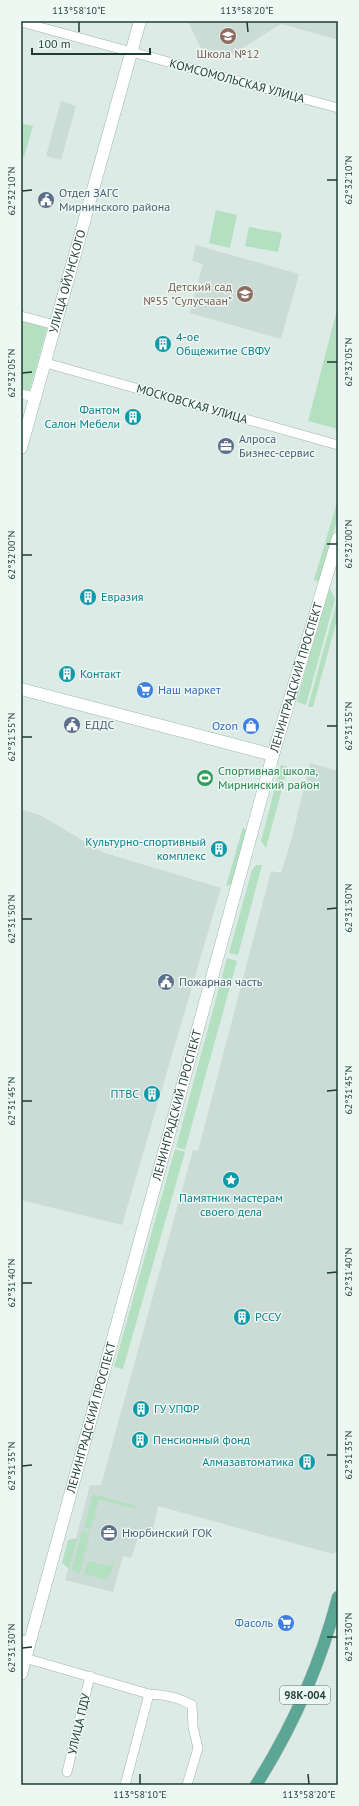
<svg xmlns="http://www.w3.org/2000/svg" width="359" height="1806" font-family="'PT Sans',sans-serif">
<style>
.built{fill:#cbdbd5}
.green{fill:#b3e0c1}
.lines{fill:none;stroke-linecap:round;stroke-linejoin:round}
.street-casing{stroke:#a0b3ad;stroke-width:10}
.secondary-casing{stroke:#9bb8af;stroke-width:13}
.primary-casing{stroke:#c0c8c6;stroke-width:13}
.street{stroke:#fff;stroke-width:9}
.secondary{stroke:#fff;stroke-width:12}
.primary{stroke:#5ca696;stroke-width:12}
.ticks{fill:none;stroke:#1d3c35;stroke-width:1.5}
.labels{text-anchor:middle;stroke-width:3;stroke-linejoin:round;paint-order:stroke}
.shield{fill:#eef8f3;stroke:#5c746e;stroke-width:1}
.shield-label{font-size:11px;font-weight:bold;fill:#1d3c35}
.education-label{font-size:12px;fill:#785e54;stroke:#eef8f3}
.street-label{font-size:12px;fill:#1d3c35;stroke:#eef8f3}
.service-label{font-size:12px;fill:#4e5e75;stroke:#eef8f3;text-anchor:start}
.culture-label{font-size:12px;fill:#0d838f;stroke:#eef8f3;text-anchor:start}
.shop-label{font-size:12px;fill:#366cbe;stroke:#eef8f3;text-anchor:end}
.leisure-label{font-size:12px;fill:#27864d;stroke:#eef8f3;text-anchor:start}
.neatline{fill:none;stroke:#1d3c35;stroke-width:1.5}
.ticks-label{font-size:10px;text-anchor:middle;fill:#1d3c35}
</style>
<rect width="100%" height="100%" fill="#ddebe6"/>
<g class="built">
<polygon points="188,21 338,21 338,33 336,39 281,24 228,57 202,51"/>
<polygon points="61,101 76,106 61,160 46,156"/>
<polygon points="196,245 299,274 281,339 190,313 203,264 192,261"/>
<polygon points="310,763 338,771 338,1549 333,1554 158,1506 152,1534 140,1532 131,1558 123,1556 113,1592 65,1580 90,1485 101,1485 193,1150 198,1151 271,871 281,873 291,841"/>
<polygon points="21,809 40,815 102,852 221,888 122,1225 21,1200"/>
</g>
<g class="green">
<polygon points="21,123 33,126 24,157 21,156"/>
<polygon points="216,210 237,215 230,248 209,243"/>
<polygon points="249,227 282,233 278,252 245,246"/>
<polygon points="338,306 338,429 308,421"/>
<polygon points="21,321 47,328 29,393 21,391"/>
<polygon points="338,499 338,517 319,582 314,580"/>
<polygon points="328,585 335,599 306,705 297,702"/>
<polygon points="337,601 338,616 313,707 308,707"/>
<polygon points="281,765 288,767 266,848 261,841"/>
<polygon points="243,827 248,833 234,884 226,886"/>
<polygon points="256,865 262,865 238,955 229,953 252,870"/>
<polygon points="227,958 237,961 185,1150 176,1147"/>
<polygon points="175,1149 185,1152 123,1369 114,1367"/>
<polygon points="93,1494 137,1506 136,1509 99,1499 91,1529 84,1527"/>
<polygon points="82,1531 90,1533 80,1573 72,1570"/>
<polygon points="77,1538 69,1569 62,1563 68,1540"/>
<polygon points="115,1555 116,1555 109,1577 106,1580 84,1574 88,1561 111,1566"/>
</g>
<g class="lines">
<g class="street-casing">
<g id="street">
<polyline points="21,22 338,108"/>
<polyline points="21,316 55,325"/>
<polyline points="46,363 338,445"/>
<polyline points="21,394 34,397"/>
<polyline points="21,1640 30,1642"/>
<path d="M25,1658L149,1694C165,1695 178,1697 192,1705L193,1727L198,1748L187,1785"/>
<polyline points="67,1772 90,1676"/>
<polyline points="125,1785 149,1694"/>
</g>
</g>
<g class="secondary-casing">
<g id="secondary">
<path id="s1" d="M21,448L140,21"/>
<polyline points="21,689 273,755"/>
<path id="s2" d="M21,1674L273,755L338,538"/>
</g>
</g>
<g class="primary-casing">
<path id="primary" d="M256,1785C294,1725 320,1666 338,1597"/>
</g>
<use href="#street" class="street"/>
<use href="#secondary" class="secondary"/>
<use href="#primary" class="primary"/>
</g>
<path class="ticks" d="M79,22V32M247,22L248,32M327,180H337M22,191L32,190M327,362H337M22,373L32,372M327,544H337M22,555H32M327,726H337M22,737H32M327,909L337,908M22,919H32M327,1091L337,1090M22,1101H32M327,1273L337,1272M22,1283H32M327,1455H337M22,1466L32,1465M327,1637H337M22,1648L32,1647M140,1774V1784M308,1774L309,1784"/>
<defs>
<g id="school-disc" transform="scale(0.9)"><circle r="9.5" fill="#8d6e63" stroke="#eef8f3"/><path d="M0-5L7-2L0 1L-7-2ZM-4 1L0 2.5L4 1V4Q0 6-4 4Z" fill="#fff"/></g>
<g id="civic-disc" transform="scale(0.9)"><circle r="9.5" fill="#5c6f8a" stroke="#eef8f3"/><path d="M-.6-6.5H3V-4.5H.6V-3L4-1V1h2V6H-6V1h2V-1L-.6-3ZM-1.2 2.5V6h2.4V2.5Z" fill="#fff"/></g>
<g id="building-disc" transform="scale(0.9)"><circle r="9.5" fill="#0f9aa8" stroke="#eef8f3"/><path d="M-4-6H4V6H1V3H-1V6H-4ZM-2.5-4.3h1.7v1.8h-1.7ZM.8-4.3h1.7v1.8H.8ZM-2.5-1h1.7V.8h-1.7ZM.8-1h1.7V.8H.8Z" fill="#fff"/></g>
<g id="office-disc" transform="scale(0.9)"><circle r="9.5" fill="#5c6f8a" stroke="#eef8f3"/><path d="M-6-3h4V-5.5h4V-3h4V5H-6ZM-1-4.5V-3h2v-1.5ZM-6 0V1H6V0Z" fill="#fff"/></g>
<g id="supermarket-disc" transform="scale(0.9)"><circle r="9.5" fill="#3f7fe0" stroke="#eef8f3"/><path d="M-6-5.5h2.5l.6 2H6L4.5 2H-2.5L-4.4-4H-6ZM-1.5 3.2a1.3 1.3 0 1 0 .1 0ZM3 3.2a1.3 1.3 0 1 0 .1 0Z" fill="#fff"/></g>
<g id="shop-disc" transform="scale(0.9)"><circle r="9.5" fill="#3f7fe0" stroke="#eef8f3"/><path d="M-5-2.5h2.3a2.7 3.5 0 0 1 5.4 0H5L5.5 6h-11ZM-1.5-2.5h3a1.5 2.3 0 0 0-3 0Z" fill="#fff"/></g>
<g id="stadium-disc" transform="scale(0.9)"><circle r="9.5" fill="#2e9e5b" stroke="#eef8f3"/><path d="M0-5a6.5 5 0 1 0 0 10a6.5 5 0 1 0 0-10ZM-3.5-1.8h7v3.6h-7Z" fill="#fff"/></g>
<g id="sight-disc" transform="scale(0.9)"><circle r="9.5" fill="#0f9aa8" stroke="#eef8f3"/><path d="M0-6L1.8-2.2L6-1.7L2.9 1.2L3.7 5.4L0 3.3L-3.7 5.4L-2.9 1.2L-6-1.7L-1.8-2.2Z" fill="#fff"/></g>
</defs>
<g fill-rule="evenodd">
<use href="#school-disc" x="228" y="36"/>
<use href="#civic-disc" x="46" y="200"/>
<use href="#school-disc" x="245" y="294"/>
<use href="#building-disc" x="163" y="344"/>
<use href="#building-disc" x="133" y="417"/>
<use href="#office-disc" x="226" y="446"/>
<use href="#building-disc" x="88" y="597"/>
<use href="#building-disc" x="67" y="674"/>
<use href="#supermarket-disc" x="145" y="690"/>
<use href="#civic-disc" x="72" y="725"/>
<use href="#shop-disc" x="251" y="726"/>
<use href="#stadium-disc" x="205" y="778"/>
<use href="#building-disc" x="219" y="849"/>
<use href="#civic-disc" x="166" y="982"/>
<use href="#building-disc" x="152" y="1094"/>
<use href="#sight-disc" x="231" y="1180"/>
<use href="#building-disc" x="242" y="1317"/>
<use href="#building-disc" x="141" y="1409"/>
<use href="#building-disc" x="140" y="1440"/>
<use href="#building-disc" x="307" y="1462"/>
<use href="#office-disc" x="109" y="1533"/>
<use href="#supermarket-disc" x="286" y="1623"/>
</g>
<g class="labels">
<rect class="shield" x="280" y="1686" width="50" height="18" rx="3"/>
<g class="shield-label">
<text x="305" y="1699">98К-004</text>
</g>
<g class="education-label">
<text x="228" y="58">Школа №12</text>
<text x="232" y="291" text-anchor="end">Детский сад<tspan x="232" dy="14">№55 "Сулусчаан"</tspan></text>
</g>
<g class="street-label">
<text transform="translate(237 81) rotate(15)" y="4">КОМСОМОЛЬСКАЯ УЛИЦА</text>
<text dy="4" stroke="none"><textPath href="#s1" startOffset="173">УЛИЦА ОЙУНСКОГО</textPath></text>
<text transform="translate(192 404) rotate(16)" y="4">МОСКОВСКАЯ УЛИЦА</text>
<text dy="4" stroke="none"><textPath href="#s2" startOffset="1034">ЛЕНИНГРАДСКИЙ ПРОСПЕКТ</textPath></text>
<text dy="4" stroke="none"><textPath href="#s2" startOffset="590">ЛЕНИНГРАДСКИЙ ПРОСПЕКТ</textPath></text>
<text dy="4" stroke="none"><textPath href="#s2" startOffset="266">ЛЕНИНГРАДСКИЙ ПРОСПЕКТ</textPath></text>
<text transform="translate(79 1724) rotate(-77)" y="4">УЛИЦА ПДУ</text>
</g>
<g class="service-label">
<text x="59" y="197">Отдел ЗАГС<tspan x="59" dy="14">Мирнинского района</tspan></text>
<text x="239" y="443">Алроса<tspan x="239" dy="14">Бизнес-сервис</tspan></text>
<text x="85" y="729">ЕДДС</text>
<text x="179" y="986">Пожарная часть</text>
<text x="122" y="1537">Нюрбинский ГОК</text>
</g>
<g class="culture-label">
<text x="176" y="341">4-ое<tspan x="176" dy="14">Общежитие СВФУ</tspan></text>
<text x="120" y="414" text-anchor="end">Фантом<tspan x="120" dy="14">Салон Мебели</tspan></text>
<text x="101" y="601">Евразия</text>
<text x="80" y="678">Контакт</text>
<text x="206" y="846" text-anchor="end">Культурно-спортивный<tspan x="206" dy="14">комплекс</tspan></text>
<text x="139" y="1098" text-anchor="end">ПТВС</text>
<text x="231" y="1202" text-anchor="middle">Памятник мастерам<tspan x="231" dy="14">своего дела</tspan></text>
<text x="255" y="1321">РССУ</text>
<text x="154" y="1413">ГУ УПФР</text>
<text x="153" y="1444">Пенсионный фонд</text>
<text x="294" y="1466" text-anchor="end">Алмазавтоматика</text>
</g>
<g class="shop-label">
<text x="158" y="694" text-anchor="start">Наш маркет</text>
<text x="238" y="730">Ozon</text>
<text x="273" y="1627">Фасоль</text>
</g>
<g class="leisure-label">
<text x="218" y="775">Спортивная школа,<tspan x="218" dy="14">Мирнинский район</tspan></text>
</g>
</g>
<rect width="359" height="1806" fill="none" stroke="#eef8f3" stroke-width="44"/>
<path d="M32 48v6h118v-6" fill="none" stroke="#1d3c35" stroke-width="2"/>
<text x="38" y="48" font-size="12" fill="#1d3c35" stroke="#eef8f3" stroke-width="3" paint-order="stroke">100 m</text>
<rect x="22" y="22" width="315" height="1762" class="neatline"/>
<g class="ticks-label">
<text x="79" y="14">113°58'10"E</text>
<text x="247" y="14">113°58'20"E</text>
<text transform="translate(348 180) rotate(-90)" y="4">62°32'10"N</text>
<text transform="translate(11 191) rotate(-90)" y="4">62°32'10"N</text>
<text transform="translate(348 362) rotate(-90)" y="4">62°32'05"N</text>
<text transform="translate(11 373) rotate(-90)" y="4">62°32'05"N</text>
<text transform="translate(348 544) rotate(-90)" y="4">62°32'00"N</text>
<text transform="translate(11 555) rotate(-90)" y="4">62°32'00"N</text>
<text transform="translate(348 726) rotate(-90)" y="4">62°31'55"N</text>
<text transform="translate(11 737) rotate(-90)" y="4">62°31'55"N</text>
<text transform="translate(348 908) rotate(-90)" y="4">62°31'50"N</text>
<text transform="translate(11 919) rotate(-90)" y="4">62°31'50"N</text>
<text transform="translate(348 1090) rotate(-90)" y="4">62°31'45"N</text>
<text transform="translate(11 1101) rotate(-90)" y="4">62°31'45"N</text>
<text transform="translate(348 1272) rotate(-90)" y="4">62°31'40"N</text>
<text transform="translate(11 1283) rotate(-90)" y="4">62°31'40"N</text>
<text transform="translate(348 1455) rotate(-90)" y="4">62°31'35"N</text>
<text transform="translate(11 1466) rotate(-90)" y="4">62°31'35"N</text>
<text transform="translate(348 1637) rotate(-90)" y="4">62°31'30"N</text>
<text transform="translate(11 1648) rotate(-90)" y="4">62°31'30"N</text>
<text x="140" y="1798">113°58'10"E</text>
<text x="309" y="1798">113°58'20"E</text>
</g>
</svg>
